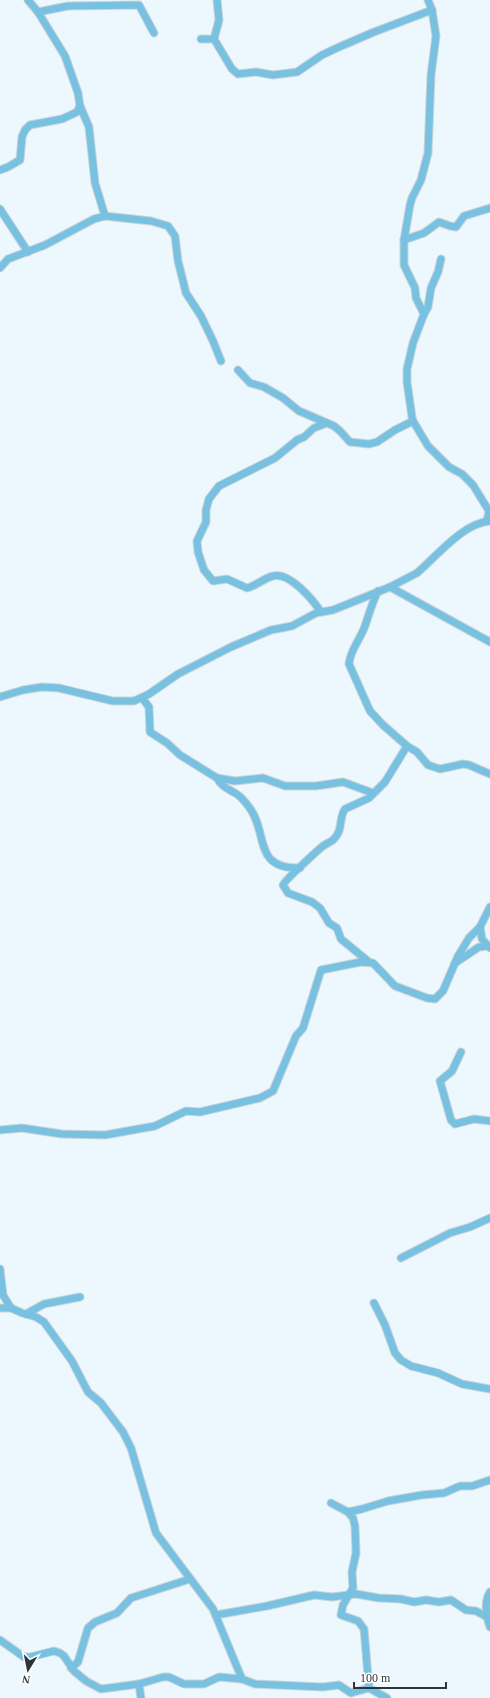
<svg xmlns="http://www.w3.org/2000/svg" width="490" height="1698" font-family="'Times New Roman',serif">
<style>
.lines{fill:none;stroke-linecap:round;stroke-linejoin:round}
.minor-casing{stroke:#c9d5da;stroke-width:9}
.minor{stroke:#79c1e0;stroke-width:7}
</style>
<rect width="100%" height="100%" fill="#ecf8fd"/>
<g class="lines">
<g class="minor-casing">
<g id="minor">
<polyline points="38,12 68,6 139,5 154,33"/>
<polyline points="201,39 214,39 232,69 238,74 256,72 273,75 297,72 322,55 339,47 374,32 432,10"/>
<polyline points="214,39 219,20 217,0"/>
<polyline points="80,106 89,127 95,183 105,216"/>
<polyline points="0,170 8,167 20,160 22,137 25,130 30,125 62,119 77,112 80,106 78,93 65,56 38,12 28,0"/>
<polyline points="0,209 28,252"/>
<polyline points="404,240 424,233 439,222 450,226 456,227 464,216 490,208"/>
<polyline points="441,259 438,272 431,288 428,307 424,314 413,343 407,369 407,382 412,417 413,421 428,446 449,467 462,474 473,485 489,511 487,521"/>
<polyline points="0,268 8,259 45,245 94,219 105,216 151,221 168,226 175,236 178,261 186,293 201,316 213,341 221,361"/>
<polyline points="424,314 416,298 415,288 404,265 404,240 410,205 412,198 421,180 428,153 431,75 436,36 432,10 428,0"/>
<polyline points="238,370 250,383 264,387 283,398 299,411 334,426 340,431 350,442 369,444 377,442 395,430 413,421"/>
<polyline points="390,587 490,642"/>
<path d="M378,591C372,603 369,614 365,626C360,640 350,650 349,664L370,711L383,725L407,746L417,752L428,765L440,769L463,764L469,765L490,774"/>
<path d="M321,612C313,600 289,571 273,576C264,578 256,586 247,588L227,579L213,581L204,570L198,552L197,541L206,522V510L209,499L219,486L275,458L297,440L304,437L314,428L327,423"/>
<path d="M0,697L23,690L42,687L59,688L113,701H134L149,694L178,674L231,647L271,630L292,626L316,613L333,610L390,587L417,573C437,556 463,523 490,521"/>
<polyline points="142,698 149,707 150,732 167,743 180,755 217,778 235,781 263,778 285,786 316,786 343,782 373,793"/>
<path d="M217,778C222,788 230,789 238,795C242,798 246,803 249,807C269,833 252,869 300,868"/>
<polyline points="480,927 482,939 490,948"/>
<path d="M369,962L341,939L337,928L329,923L320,908L312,902L288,893L283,885C284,881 318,850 323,846C326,844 330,842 333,840C344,830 338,819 345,809L369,798L385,782L407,746"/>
<polyline points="455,963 479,947 488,946"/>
<polyline points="461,1052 452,1071 440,1081 451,1120 455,1124 474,1119 490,1121"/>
<polyline points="0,1130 22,1128 62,1134 105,1135 155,1126 186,1111 200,1112 260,1098 273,1091 296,1036 303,1028 321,970 361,962 373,963 395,986 427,998 435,999 443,991 458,956 469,938 480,927 490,907"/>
<polyline points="401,1258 450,1233 470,1227 490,1218"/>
<polyline points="0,1269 3,1295 11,1308 22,1313 36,1317 44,1322 72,1361 88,1392 101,1403 123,1432 131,1448 156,1533 213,1609 242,1679 255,1684 323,1687 339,1685 351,1693 369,1688 387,1698"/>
<polyline points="374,1303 385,1325 395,1353 401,1360 411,1366 438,1373 462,1384 490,1389"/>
<polyline points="0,1308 11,1308"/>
<polyline points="26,1314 44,1304 80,1297"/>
<polyline points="331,1503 348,1512 353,1518 355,1526 356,1553 352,1572 353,1588 343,1605 341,1615 358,1621 364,1629 369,1688"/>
<polyline points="348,1512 362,1509 388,1501 422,1495 444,1493 460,1486 472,1486 490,1480"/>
<path d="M490,1592C484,1601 486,1617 490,1627"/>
<polyline points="216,1615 267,1606 314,1595 332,1597 356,1594 379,1598 401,1599 414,1602 426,1600 439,1602 451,1600 466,1610 476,1611 487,1617"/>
<polyline points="0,1640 24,1657 30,1657 54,1651 60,1653 64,1656 74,1671 86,1681 101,1689 139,1684 163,1677 169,1677 184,1684 204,1684 219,1677 242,1679"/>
<polyline points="71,1668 78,1662 88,1628 95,1622 117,1613 131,1598 190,1579"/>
<polyline points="139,1684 141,1698"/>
</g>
</g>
<use href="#minor" class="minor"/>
</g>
<g transform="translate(28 1670) rotate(190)" stroke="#ffffff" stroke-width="3" paint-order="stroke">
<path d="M0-3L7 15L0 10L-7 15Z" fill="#2b363b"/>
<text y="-6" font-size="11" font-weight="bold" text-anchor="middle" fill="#2b363b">N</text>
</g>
<path d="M354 1682v6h92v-6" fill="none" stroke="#2b363b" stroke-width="2"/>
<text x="360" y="1682" font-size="12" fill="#2b363b" stroke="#ffffff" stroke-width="3" paint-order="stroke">100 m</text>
</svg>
